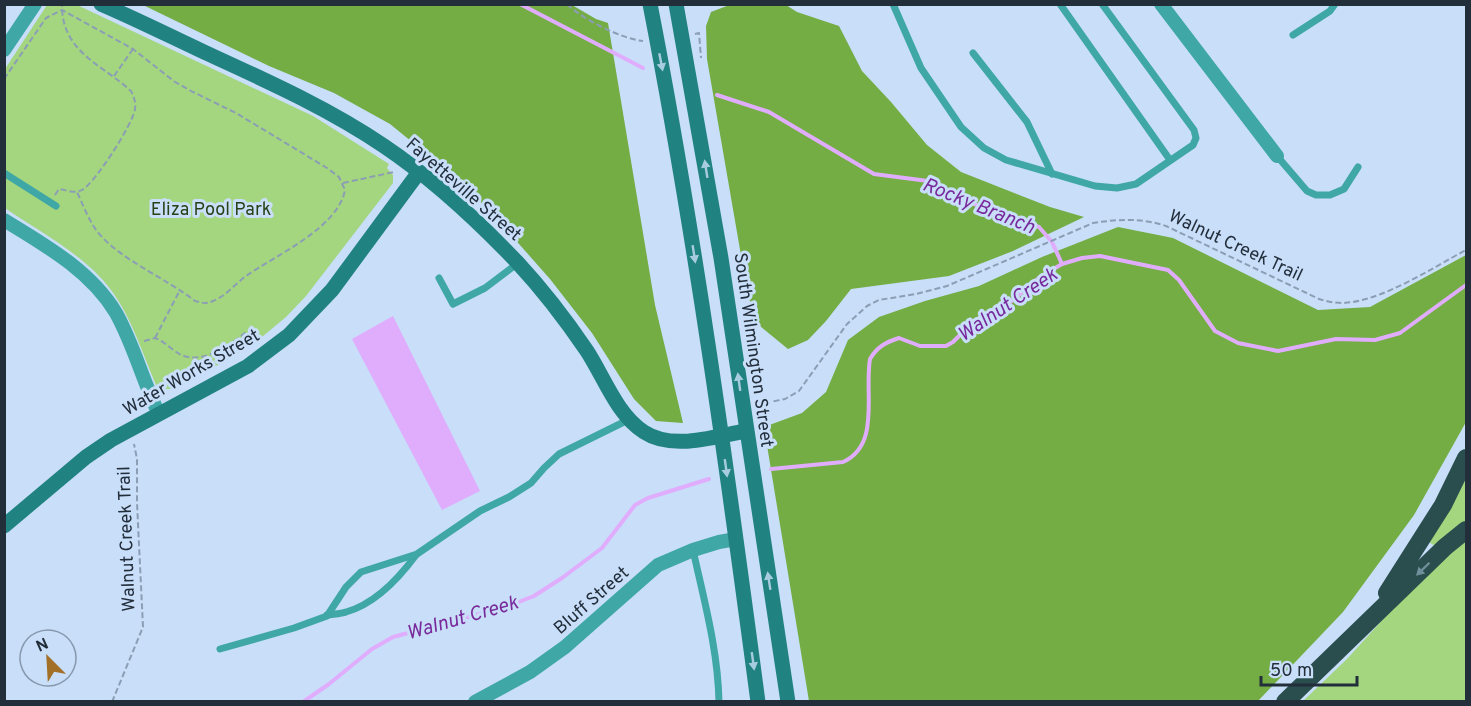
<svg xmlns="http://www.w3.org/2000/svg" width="1471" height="706" font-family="Overpass,sans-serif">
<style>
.green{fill:#a3d67e}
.forest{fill:#73ad43}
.water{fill:#e0adfc}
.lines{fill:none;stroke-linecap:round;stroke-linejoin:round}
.stream{stroke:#e0adfc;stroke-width:4}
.path{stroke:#8c9eb4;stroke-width:2;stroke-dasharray:6 3;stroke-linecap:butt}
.lane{stroke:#3fa7a5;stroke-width:7}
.street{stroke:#3fa7a5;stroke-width:14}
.secondary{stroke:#218381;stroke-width:15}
.highway{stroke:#2a4e4d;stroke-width:18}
.oneway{fill:#a7cce1}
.oneway2{fill:#718f9a}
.labels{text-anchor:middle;stroke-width:6;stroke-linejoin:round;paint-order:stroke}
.street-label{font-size:18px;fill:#232e3b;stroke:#c8def9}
.park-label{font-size:18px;fill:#284016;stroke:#c8def9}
.water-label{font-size:20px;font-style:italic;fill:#782a9b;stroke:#c8def9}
</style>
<rect width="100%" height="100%" fill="#c8def9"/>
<g class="green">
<path d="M47,5H77L313,116L389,164L387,168L393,175V183L306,296L286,317L257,341L227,360L172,389H166L160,385L157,387C143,355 132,318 111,290C85,255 41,233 5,208V69Z"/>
<polygon points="1466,478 1466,522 1435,546 1429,542"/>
<polygon points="1466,535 1466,701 1302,702 1347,659 1406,594"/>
</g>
<g class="forest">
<polygon points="732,4 786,5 797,12 839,26 862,71 891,102 927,145 961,172 1050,207 1084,217 1013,251 949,276 851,289 826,321 808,340 788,349 755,322 747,290 707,59 706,26 711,12"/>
<polygon points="572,5 596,19 608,23 655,305 683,423 656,421 634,399 592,333 550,279 489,210 449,172 390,124 334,93 269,66 143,5"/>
<polygon points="1118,227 1173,238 1318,310 1370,307 1466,255 1466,422 1414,515 1343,612 1258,701 809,701 764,427 802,413 826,392 848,340 879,317 925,301 979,286 1042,257"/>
</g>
<polygon class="water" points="393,316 480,491 442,510 352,339"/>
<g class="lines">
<g class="stream">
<polyline points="520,4 643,68"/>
<polyline points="717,95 769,112 874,174 928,181 963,200 1039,227 1052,242 1062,264"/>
<path d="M771,469L843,462C881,445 864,393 870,359C877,347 886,342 899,338L920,346H946L953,342L975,320L1007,305L1040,277L1062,264L1082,258L1100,256L1168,270L1179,280L1215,331L1238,343L1278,351L1336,339L1375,340L1400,333L1466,285"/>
<polyline points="303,702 329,684 372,649 393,637 506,607 534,596 562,578 602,548 635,505 648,498 709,479"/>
</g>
<g class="path">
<path d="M567,4C582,19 622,39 643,41"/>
<polyline points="695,34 699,33 701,58"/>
<polyline points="114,76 133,49"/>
<path d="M4,79L46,18L62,10L133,49L175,82L193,92L236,113L327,168L339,177L345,190C338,228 276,255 246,276C235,284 226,296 213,301C207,304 202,303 195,301C166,278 118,259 96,230C88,218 83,205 77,192"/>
<polyline points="343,183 394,172"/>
<path d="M55,195L59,189C66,190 75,194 82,190C95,183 133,124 135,109C136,102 134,97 131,91C103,65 61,52 62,4"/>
<polyline points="155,338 180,290"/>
<path d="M144,341L155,338C166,342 173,352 184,356C205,363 230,345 246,332"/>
<path d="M756,405L785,399L799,391L847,324L867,306L879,300L916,294L947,286L1093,223C1119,219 1142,218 1166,226L1319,299C1326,301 1334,303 1342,303C1381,302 1432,268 1466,250"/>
<polyline points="112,702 143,627 137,503 137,459 134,444"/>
</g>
<g class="lane">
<polyline points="893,4 921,68 961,127 984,148 1006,160 1095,186 1117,188 1136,184 1193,145 1196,138 1194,130 1102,4"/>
<polyline points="1060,4 1170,160"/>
<polyline points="1293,35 1330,11 1335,4"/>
<polyline points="973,53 1027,122 1052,174"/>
<polyline points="1277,156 1307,191 1316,195 1330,195 1344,189 1358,167"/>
<polyline points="4,173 56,206"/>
<polyline points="439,278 453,304 485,288 518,263"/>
<path d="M693,550C704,600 718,650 719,702"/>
<path d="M327,615C333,614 341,614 346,612C375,604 399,578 416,555"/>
<polyline points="220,649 294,628 327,616 346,587 361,572 417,554 480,511 509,497 531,483 544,468 559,454 630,419"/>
</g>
<g class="street">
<polyline points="1161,4 1277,156"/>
<polyline points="4,50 35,4"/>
<path d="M4,220C45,245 91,271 116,313C134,345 143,382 159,414"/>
<polyline points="475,702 530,672 565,647 658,565 693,550 719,542 736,539"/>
</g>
<g class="secondary">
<path d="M101,4C136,19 170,36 204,52C265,80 328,108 384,146C433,179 477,220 517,262C543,290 566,320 587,351C604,377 617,415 644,432C673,451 715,436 746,431"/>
<path d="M650,4C695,235 727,469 758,702"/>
<polyline points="676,4 721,258 788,702"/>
<polyline points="4,526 86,457 111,440 248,366 289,335 332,290 419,172"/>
</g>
<g class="highway">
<polyline points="1387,593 1443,505 1466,458"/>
<polyline points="1285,702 1445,547 1466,530"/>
</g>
</g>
<defs><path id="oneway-solid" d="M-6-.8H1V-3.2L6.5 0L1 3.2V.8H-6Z" transform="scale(1.5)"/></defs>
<g class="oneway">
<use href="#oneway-solid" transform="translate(661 62) rotate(79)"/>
<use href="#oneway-solid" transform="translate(706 169) rotate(-99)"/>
<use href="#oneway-solid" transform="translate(694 254) rotate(81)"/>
<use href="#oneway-solid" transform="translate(739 382) rotate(-98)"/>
<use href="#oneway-solid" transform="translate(726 468) rotate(82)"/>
<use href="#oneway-solid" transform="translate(769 581) rotate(-99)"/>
<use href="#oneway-solid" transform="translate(753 661) rotate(82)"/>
</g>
<use class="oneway2" href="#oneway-solid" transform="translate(1423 569) rotate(136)"/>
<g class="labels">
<g class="street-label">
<text transform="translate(464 189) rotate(41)" y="6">Fayetteville Street</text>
<text transform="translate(1236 245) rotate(25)" y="6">Walnut Creek Trail</text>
<text transform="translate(754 350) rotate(82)" y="6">South Wilmington Street</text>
<text transform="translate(191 372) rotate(-30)" y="6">Water Works Street</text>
<text transform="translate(126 539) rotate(-92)" y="6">Walnut Creek Trail</text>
<text transform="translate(591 600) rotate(-41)" y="6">Bluff Street</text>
</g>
<g class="park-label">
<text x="211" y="215">Eliza Pool Park</text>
</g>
<g class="water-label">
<text transform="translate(979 205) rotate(22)" y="7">Rocky Branch</text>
<text transform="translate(1007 304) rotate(-34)" y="7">Walnut Creek</text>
<text transform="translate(462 617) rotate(-16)" y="7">Walnut Creek</text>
</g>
</g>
<rect width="1471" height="706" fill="none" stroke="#232e3b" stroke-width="12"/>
<g transform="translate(48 658) rotate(336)"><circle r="28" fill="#c8def9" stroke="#8698ad" stroke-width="1.5"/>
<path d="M0-4.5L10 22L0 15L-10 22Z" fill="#a27026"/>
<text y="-9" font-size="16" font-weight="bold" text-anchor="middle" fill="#232e3b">N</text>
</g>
<path d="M1261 676v9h96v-9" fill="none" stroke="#232e3b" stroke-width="3"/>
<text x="1270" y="676" font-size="18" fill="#232e3b" stroke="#c8def9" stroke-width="4.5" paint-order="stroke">50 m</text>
</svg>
